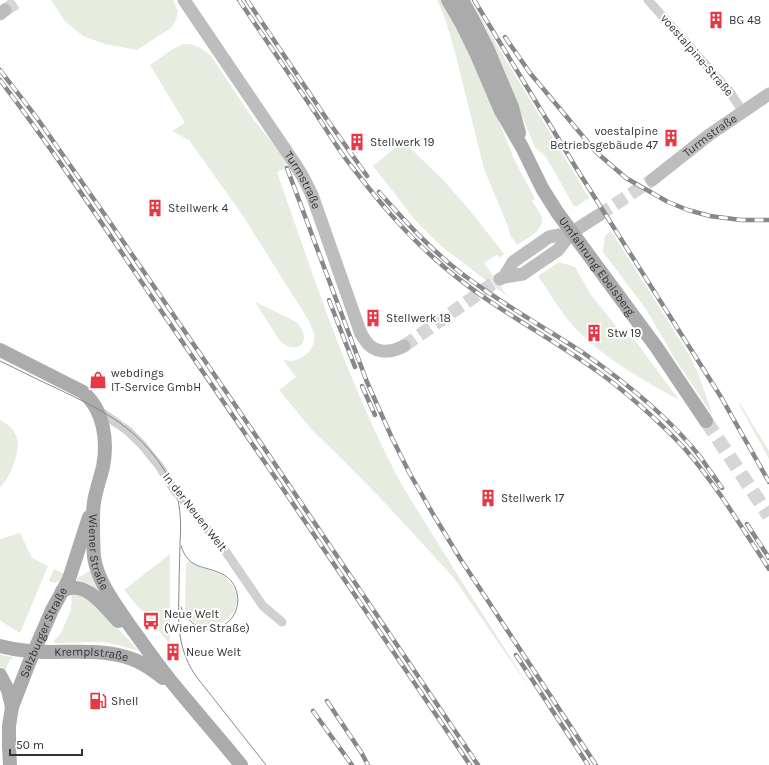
<svg xmlns="http://www.w3.org/2000/svg" width="769" height="765" font-family="Karla,sans-serif">
<style>
.green{fill:#e6ecdf}
.lines{fill:none;stroke-linecap:round;stroke-linejoin:round}
.secondary-tunnel{stroke:#d6d6d6;stroke-width:13;stroke-dasharray:13 6;stroke-linecap:butt}
.primary-tunnel{stroke:#d6d6d6;stroke-width:14;stroke-dasharray:14 7;stroke-linecap:butt}
.street{stroke:#d0d0d0;stroke-width:9}
.secondary{stroke:#bdbdbd;stroke-width:13}
.primary{stroke:#ababab;stroke-width:14}
.tram{stroke:#888;stroke-width:1}
.rail-casing{stroke:#888;stroke-width:4.5}
.rail{stroke:#fff;stroke-width:3;stroke-dasharray:9;stroke-linecap:butt}
.labels{text-anchor:middle;stroke-width:4;stroke-linejoin:round;paint-order:stroke}
.poi-label{font-size:12px;fill:#333;stroke:#fff;text-anchor:start}
.street-label{font-size:12px;fill:#333;stroke:#fff}
</style>
<rect width="100%" height="100%" fill="#fff"/>
<g class="green">
<polygon points="51,0 173,0 178,11 176,20 171,28 137,50 105,44 83,36 65,21"/>
<path d="M437,0H443L450,13L490,100L515,161L535,199L532,201C535,206 540,211 542,218C544,231 526,239 517,245L510,235L508,226L484,169L455,52C450,34 445,16 437,0Z"/>
<polygon points="475,7 501,52 589,198 577,206 574,206 572,203 546,157 535,147 509,85 506,74 487,31"/>
<path d="M183,44C196,44 201,47 211,56L253,119L279,151L288,167L277,172C313,275 347,380 398,478C408,496 420,514 431,532C464,586 499,639 533,693L453,577L411,531L382,500L343,460L313,431L279,390L296,377L283,360C286,360 288,361 290,361C304,361 317,347 314,333C313,329 310,325 309,321L243,216L189,140L172,131L185,123L150,65L173,49Z"/>
<polygon points="402,140 443,180 472,213 504,254 501,257 496,255 484,263 508,297 441,246 414,219 396,195 373,166 390,152"/>
<polygon points="611,231 690,356 699,376 713,416 674,357 646,309 603,252 605,236"/>
<path d="M559,262L575,267L591,295L620,331L627,337L634,339L679,400C643,380 607,360 578,331C562,315 551,295 538,276Z"/>
<path d="M255,302L295,321C299,325 304,331 304,337C304,352 286,348 280,341Z"/>
<polygon points="738,400 769,451 769,459 741,408"/>
<path d="M0,420C8,424 14,429 17,438C21,450 10,479 0,487Z"/>
<polygon points="20,533 32,558 48,566 20,633 7,625 0,620 0,539"/>
<polygon points="170,554 170,644 124,590"/>
<path d="M189,561C201,571 219,569 230,582C255,611 207,646 185,613L186,563Z"/>
<polygon points="54,569 64,574 63,579 55,583 49,581"/>
<polygon points="92,570 99,589 98,590 89,584 77,580 77,578"/>
<polygon points="72,594 81,596 97,606 122,633 139,651 118,645 103,642 54,643 54,641 61,633 71,610"/>
<polygon points="0,655 13,657 12,659 10,659 5,671 0,666"/>
</g>
<g class="lines">
<g class="secondary-tunnel">
<polyline points="5,10 20,0"/>
<polyline points="599,215 652,180"/>
<polyline points="404,346 498,280"/>
</g>
<polyline class="primary-tunnel" points="706,421 769,516"/>
<g class="street">
<polyline points="648,0 730,92 743,112"/>
<polyline points="98,410 128,431 143,446 160,467 175,491 187,504 226,552 263,606 282,622"/>
</g>
<g class="secondary">
<path id="s1" d="M184,0L295,164L303,177L312,195L361,334C364,338 366,342 369,345C379,354 393,352 404,346"/>
<polyline points="0,14 5,10"/>
<path id="s2" d="M652,180L709,135L769,94"/>
<polyline points="504,277 513,262 549,237 571,233 599,215"/>
<polyline points="500,279 504,277 523,274 533,267 558,250 571,233"/>
</g>
<g class="primary">
<path id="s3" d="M448,0L462,24L477,55L501,111L522,147L542,188L557,212L657,348L706,421"/>
<polyline points="462,0 472,18 488,50 512,107 519,133"/>
<path id="s4" d="M0,350L83,392C104,410 108,441 103,467C100,479 96,490 94,502C93,508 93,514 93,520C93,532 93,545 94,557C98,583 116,605 130,626C145,646 159,667 175,686C197,713 220,739 241,765"/>
<path d="M62,591C85,578 105,607 118,621"/>
<path id="s5" d="M0,646C16,650 33,652 49,652C77,652 105,649 132,659C144,663 153,670 163,678"/>
<polyline points="0,675 8,690 12,707"/>
<path id="s6" d="M10,765L9,747V726L12,707L29,663L52,610L69,579L89,517"/>
</g>
<g class="tram">
<path d="M0,361C19,370 38,380 58,389C100,409 131,424 159,462C167,474 175,487 178,500C181,514 181,529 180,542C180,557 179,571 179,585C179,604 177,627 182,645C185,658 191,670 199,680L266,765"/>
<path d="M181,607C187,622 200,632 217,628C226,625 233,619 236,610C241,596 235,580 222,574C204,565 189,570 181,546"/>
</g>
<g class="rail-casing">
<g id="rail">
<path d="M239,0C264,37 289,74 314,111C327,130 338,150 352,167C377,199 403,231 434,258C487,307 555,338 612,382C638,403 663,425 685,449C717,486 742,528 769,569"/>
<polyline points="247,0 326,118 367,176"/>
<polyline points="474,0 578,171 721,397 769,482"/>
<polyline points="505,37 530,73 596,152 626,178 668,202 688,210 710,216 741,220 769,220"/>
<polyline points="0,70 37,118 107,218 231,399 478,765"/>
<path d="M0,80C63,163 120,251 179,337C277,479 373,622 470,765"/>
<polyline points="287,168 367,382 392,438 410,474 433,514 461,560 596,765"/>
<path d="M379,192C405,221 430,249 461,273C499,302 542,326 582,352C624,381 670,418 701,458C708,468 715,478 722,488"/>
<polyline points="329,300 355,367"/>
<polyline points="362,386 375,415"/>
<polyline points="747,524 769,558"/>
<polyline points="516,655 588,765"/>
<polyline points="327,701 361,752 368,765"/>
<polyline points="313,711 352,765"/>
</g>
</g>
<use href="#rail" class="rail"/>
</g>
<defs>
<g id="building-bare" transform="scale(1.38)"><path d="M-4-6H4V6H1V3H-1V6H-4ZM-2.5-4.3h1.7v1.8h-1.7ZM.8-4.3h1.7v1.8H.8ZM-2.5-1h1.7V.8h-1.7ZM.8-1h1.7V.8H.8Z" fill="#e63946" stroke="#fff" stroke-width="2.5" paint-order="stroke"/></g>
<g id="shop-bare" transform="scale(1.38)"><path d="M-5-2.5h2.3a2.7 3.5 0 0 1 5.4 0H5L5.5 6h-11ZM-1.5-2.5h3a1.5 2.3 0 0 0-3 0Z" fill="#e63946" stroke="#fff" stroke-width="2.5" paint-order="stroke"/></g>
<g id="bus-bare" transform="scale(1.38)"><path d="M-5-6H5V4H4V6H2V4H-2V6H-4V4H-5ZM-3.5-4V0h7V-4ZM-3.5 1.2v1.5H-2V1.2ZM2 1.2v1.5H3.5V1.2Z" fill="#e63946" stroke="#fff" stroke-width="2.5" paint-order="stroke"/></g>
<g id="fuel-bare" transform="scale(1.38)"><path d="M-5.5-6h7V0h2V4h1.3V-2.5L3-4.5l.8-.8L6-3V5H2.5V1h-1V6h-7ZM-4.2-4.7v3.2H.2V-4.7Z" fill="#e63946" stroke="#fff" stroke-width="2.5" paint-order="stroke"/></g>
</defs>
<g fill-rule="evenodd">
<use href="#building-bare" x="716" y="20"/>
<use href="#building-bare" x="671" y="138"/>
<use href="#building-bare" x="357" y="142"/>
<use href="#building-bare" x="155" y="208"/>
<use href="#building-bare" x="373" y="318"/>
<use href="#building-bare" x="594" y="333"/>
<use href="#shop-bare" x="98" y="380"/>
<use href="#building-bare" x="488" y="498"/>
<use href="#bus-bare" x="151" y="621"/>
<use href="#building-bare" x="173" y="652"/>
<use href="#fuel-bare" x="98" y="701"/>
</g>
<g class="labels">
<g class="poi-label">
<text x="729" y="24">BG 48</text>
<text x="658" y="135" text-anchor="end">voestalpine<tspan x="658" dy="14">Betriebsgebäude 47</tspan></text>
<text x="370" y="146">Stellwerk 19</text>
<text x="168" y="212">Stellwerk 4</text>
<text x="386" y="322">Stellwerk 18</text>
<text x="607" y="337">Stw 19</text>
<text x="111" y="377">webdings<tspan x="111" dy="14">IT-Service GmbH</tspan></text>
<text x="501" y="502">Stellwerk 17</text>
<text x="164" y="618">Neue Welt<tspan x="164" dy="14">(Wiener Straße)</tspan></text>
<text x="186" y="656">Neue Welt</text>
<text x="111" y="705">Shell</text>
</g>
<g class="street-label">
<text transform="translate(697 55) rotate(49)" y="4">voestalpine-Straße</text>
<text dy="4" stroke="none"><textPath href="#s2" startOffset="73">Turmstraße</textPath></text>
<text dy="4" stroke="none"><textPath href="#s1" startOffset="216">Turmstraße</textPath></text>
<text dy="4" stroke="none"><textPath href="#s3" startOffset="306">Umfahrung Ebelsberg</textPath></text>
<text transform="translate(195 512) rotate(52)" y="4">In der Neuen Welt</text>
<text dy="4" stroke="none"><textPath href="#s4" startOffset="261">Wiener Straße</textPath></text>
<text dy="4" stroke="none"><textPath href="#s6" startOffset="139">Salzburger Straße</textPath></text>
<text dy="4" stroke="none"><textPath href="#s5" startOffset="92">Kremplstraße</textPath></text>
</g>
</g>
<path d="M10 749v6h72v-6" fill="none" stroke="#333333" stroke-width="2"/>
<text x="16" y="749" font-size="12" fill="#333333" stroke="#ffffff" stroke-width="3" paint-order="stroke">50 m</text>
</svg>
